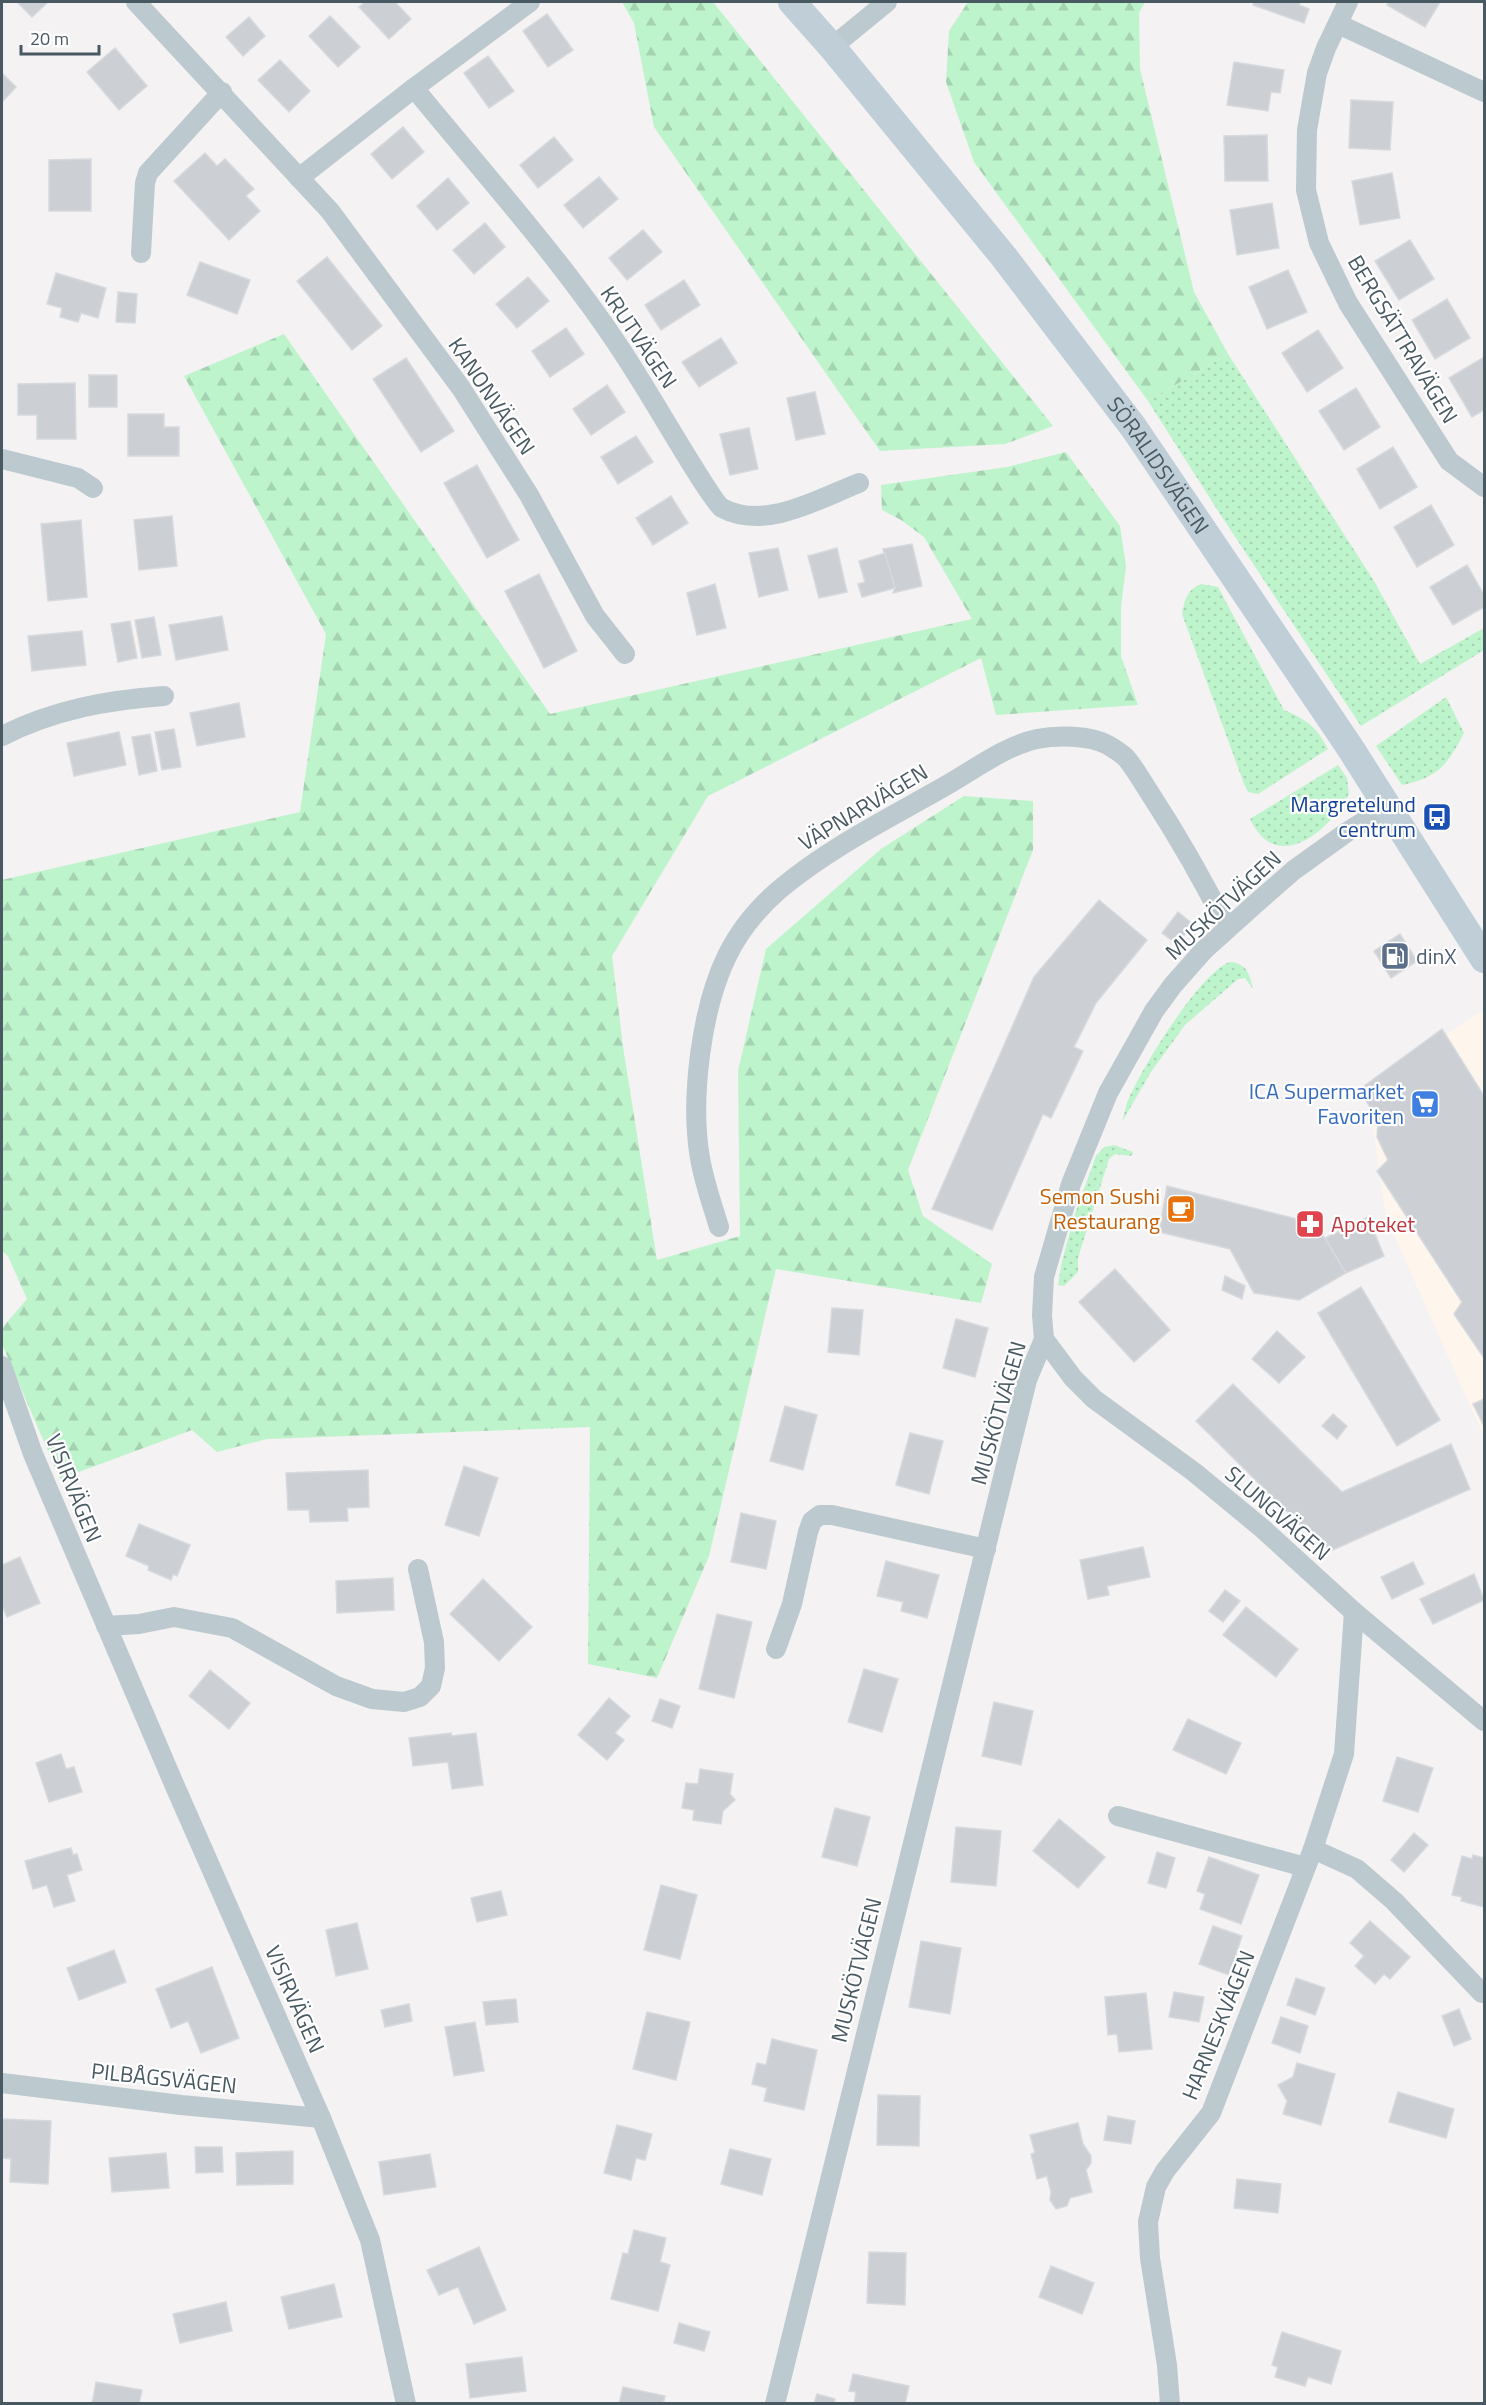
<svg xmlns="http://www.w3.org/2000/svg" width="1486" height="2405" font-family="'Titillium Web',sans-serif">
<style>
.commercial{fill:#fef6ed}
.grass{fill:url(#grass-dots)}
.forest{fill:url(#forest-firs)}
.building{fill:#ccd0d5;stroke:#d6d9de;stroke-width:1.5}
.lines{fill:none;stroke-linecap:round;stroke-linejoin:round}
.street{stroke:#bcc9cf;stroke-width:20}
.secondary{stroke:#bfced7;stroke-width:28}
.labels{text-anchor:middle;stroke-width:4.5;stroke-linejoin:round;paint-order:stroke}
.street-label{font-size:22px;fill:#485962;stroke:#fff}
.transit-label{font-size:22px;fill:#164399;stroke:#fff;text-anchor:end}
.service-label{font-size:22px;fill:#4e5e75;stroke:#fff;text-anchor:start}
.shop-label{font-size:22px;fill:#366cbe;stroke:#fff;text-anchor:end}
.food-label{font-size:22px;fill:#c56008;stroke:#fff;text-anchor:end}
.health-label{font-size:22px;fill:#be3a42;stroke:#fff;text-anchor:start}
</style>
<defs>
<pattern id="grass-dots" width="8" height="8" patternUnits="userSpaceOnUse" patternTransform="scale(1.5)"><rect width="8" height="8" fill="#bef4cc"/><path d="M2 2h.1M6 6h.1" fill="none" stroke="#a5d3b2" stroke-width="1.8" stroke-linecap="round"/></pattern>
<pattern id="forest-firs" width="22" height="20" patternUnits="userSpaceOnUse" patternTransform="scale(1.5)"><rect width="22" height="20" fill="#bef4cc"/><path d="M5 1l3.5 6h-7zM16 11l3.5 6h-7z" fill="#a5d3b2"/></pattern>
</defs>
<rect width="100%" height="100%" fill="#f4f2f2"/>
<polygon class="commercial" points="1481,1012 1484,1018 1484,1437 1386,1217 1367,1084"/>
<g class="grass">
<polygon points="1228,354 1374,581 1420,664 1484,628 1484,650 1361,726 1220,514 1148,401"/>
<path d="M1201,584L1218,587L1284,710C1307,720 1316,726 1328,749L1258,794L1248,792L1244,784L1182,614C1184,600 1188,589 1201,584Z"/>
<path d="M1446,697L1464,733C1448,764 1438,778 1402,785L1376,746Z"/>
<path d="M1338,765L1347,778L1349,794C1329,831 1277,876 1250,819Z"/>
<path d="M1230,962C1247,963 1250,975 1253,989L1245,978L1238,979L1185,1025L1151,1072L1122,1122C1124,1116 1125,1109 1127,1103C1139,1072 1200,972 1230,962Z"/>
<polygon points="1114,1145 1133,1152 1131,1156 1115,1154 1109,1159 1078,1258 1078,1272 1064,1286 1058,1285 1062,1261 1075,1214 1096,1156 1104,1147"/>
</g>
<g class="forest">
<polygon points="622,2 713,2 1053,426 1005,444 880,451 654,127 634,23"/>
<polygon points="968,2 1145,2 1139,13 1140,69 1194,292 1228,354 1148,401 974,162 946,82 949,31"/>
<polygon points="284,334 550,714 972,619 924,537 901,520 882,510 881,485 1007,467 1066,452 1120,526 1126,566 1121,607 1121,656 1138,705 996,715 981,658 708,796 612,956 623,1047 657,1260 740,1236 738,1071 766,949 881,849 964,796 1033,801 1033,850 908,1170 923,1216 992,1264 981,1303 776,1269 709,1556 657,1678 588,1664 590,1427 267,1439 217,1452 192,1430 60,1479 2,1344 2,1328 27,1299 8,1256 2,1251 2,880 300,812 326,634 184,376"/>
</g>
<g class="building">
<polygon points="17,2 48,2 32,17"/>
<polygon points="365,2 395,2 411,19 389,39 359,7"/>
<polygon points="1254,2 1300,2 1299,5 1309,9 1304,23 1253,5"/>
<polygon points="1389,2 1440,2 1425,27 1387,5"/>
<polygon points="547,14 573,50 548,67 523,31"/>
<polygon points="330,16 360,47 338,67 309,36"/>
<polygon points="249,17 265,36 243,56 226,37"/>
<polygon points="115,48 147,86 119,110 87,72"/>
<polygon points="488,56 514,91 489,108 464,73"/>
<polygon points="280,60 310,91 289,112 258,80"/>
<polygon points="1234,62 1284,70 1280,93 1271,92 1268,111 1227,105"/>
<polygon points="2,73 16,87 2,102"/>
<polygon points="1351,100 1393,102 1390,150 1349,148"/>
<polygon points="403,127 424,152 392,179 371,154"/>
<polygon points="1267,135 1268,181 1225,181 1224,136"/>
<polygon points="554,137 573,160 538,188 520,165"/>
<polygon points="205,153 217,166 225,159 254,189 246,196 260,211 229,240 174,181"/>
<polygon points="91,159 91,211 49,211 49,160"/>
<polygon points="1392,173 1400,218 1360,225 1352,181"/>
<polygon points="599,177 618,199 583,228 564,205"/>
<polygon points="448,178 469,203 437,230 417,206"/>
<polygon points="1272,203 1279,248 1237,255 1230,210"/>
<polygon points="485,223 505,247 474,274 453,250"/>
<polygon points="643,230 662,252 627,280 609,258"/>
<polygon points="1410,240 1434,279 1399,300 1375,261"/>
<polygon points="327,257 382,326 352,350 297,281"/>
<polygon points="200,262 250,280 237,314 187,295"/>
<polygon points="1288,270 1307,312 1267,329 1249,287"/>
<polygon points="56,273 106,288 98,318 81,313 78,322 60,317 62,308 47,304"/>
<polygon points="528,277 549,301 517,328 496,304"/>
<polygon points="684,280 700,305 661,330 645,305"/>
<polygon points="118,292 137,294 135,323 116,322"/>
<polygon points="1447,299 1470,338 1435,359 1412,320"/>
<polygon points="566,328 584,354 550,377 532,351"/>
<polygon points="1318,330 1343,368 1307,392 1282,353"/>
<polygon points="721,338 737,363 699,387 682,362"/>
<polygon points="1484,357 1484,410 1472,417 1449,378"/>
<polygon points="406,358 454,431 421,452 373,379"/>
<rect x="89" y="375" width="28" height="32"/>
<polygon points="75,383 76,439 37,439 37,415 18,415 18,384"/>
<polygon points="607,385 625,412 591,435 573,409"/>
<polygon points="1356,388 1380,427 1344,450 1319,411"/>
<polygon points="815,392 825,434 796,440 787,398"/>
<polygon points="128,414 164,414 164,427 179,427 179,456 128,456"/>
<polygon points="749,428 758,469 730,475 720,434"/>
<polygon points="636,436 653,462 618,484 601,457"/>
<polygon points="1393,447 1417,487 1380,509 1357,469"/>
<polygon points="477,465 519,540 487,558 444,483"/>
<polygon points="671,496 688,523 653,545 636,518"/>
<polygon points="1431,505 1454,545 1417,567 1394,527"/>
<polygon points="172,516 177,566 139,570 134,520"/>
<polygon points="81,520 87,597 48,601 41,524"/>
<polygon points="912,544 922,586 893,593 895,588 883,549"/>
<polygon points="778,548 788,590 759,597 749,553"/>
<polygon points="837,548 847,592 819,598 808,556"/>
<polygon points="885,553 895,588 862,597 858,584 865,582 859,561"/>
<polygon points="1467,565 1484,595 1484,607 1453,625 1430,587"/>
<polygon points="539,574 577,651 544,668 505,591"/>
<polygon points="715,584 726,628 697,635 687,593"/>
<polygon points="222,616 228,650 176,660 169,625"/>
<polygon points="154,617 161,655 142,658 135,620"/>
<polygon points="130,621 137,658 118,662 111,624"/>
<polygon points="82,631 86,665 32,671 28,636"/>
<polygon points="239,703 245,737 197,746 190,713"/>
<polygon points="174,729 181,767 162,770 155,732"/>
<polygon points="119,732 126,765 74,776 67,743"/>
<polygon points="150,734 157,771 139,775 132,737"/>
<polygon points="1099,900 1147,940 1096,1003 1074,1047 1083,1051 1051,1118 1043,1114 992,1230 932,1209 1034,977"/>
<polygon points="1178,912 1193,924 1177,944 1162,933"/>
<polygon points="1400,934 1417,961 1391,978 1374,951"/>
<polygon points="1442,1029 1484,1096 1484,1358 1454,1314 1462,1302 1377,1171 1388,1160 1377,1137 1378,1123 1360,1089"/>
<polygon points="1167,1186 1316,1224 1346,1273 1299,1300 1254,1293 1230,1249 1159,1232"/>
<polygon points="1368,1217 1384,1256 1346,1273 1325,1238"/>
<polygon points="1115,1269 1170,1330 1134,1362 1079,1302"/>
<polygon points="1225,1276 1245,1286 1242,1299 1222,1290"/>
<polygon points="1361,1287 1440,1420 1397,1446 1318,1313"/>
<polygon points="832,1308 863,1310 859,1355 828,1352"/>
<polygon points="956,1319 988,1328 975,1377 943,1368"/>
<polygon points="1277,1331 1305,1357 1279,1383 1252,1359"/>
<polygon points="1233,1384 1342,1492 1451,1444 1470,1489 1328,1552 1196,1421"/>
<polygon points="1484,1399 1484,1426 1473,1404"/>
<polygon points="785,1406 817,1415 803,1470 770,1461"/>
<polygon points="1333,1414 1347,1426 1337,1439 1322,1426"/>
<polygon points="910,1433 943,1441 929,1494 896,1485"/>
<polygon points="464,1466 498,1478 479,1536 445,1525"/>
<polygon points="368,1470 369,1507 347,1508 348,1521 310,1522 309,1510 288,1510 286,1473"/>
<polygon points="741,1513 776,1521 766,1569 731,1562"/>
<polygon points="139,1524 190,1545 177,1576 173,1574 171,1580 148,1570 149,1566 126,1556"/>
<polygon points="1143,1547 1150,1577 1107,1586 1109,1595 1088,1599 1080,1560"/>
<polygon points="20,1557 40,1603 7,1617 2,1605 2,1565"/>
<polygon points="886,1561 939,1575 927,1618 901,1611 903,1602 877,1596"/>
<polygon points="1413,1562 1424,1584 1392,1599 1381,1577"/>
<polygon points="1474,1574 1484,1600 1433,1624 1420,1599"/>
<polygon points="393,1578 394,1610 337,1613 336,1581"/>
<polygon points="483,1579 532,1627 499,1661 450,1614"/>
<polygon points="1225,1590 1240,1601 1223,1622 1209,1611"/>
<polygon points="1246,1607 1298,1649 1276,1677 1223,1635"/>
<polygon points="717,1614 752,1622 734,1698 699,1689"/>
<polygon points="864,1669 898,1679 882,1732 848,1722"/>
<polygon points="210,1670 250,1703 229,1729 189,1696"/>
<polygon points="609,1698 630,1716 615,1733 624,1740 607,1760 578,1735"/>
<polygon points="660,1699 680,1706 672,1728 652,1721"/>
<polygon points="994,1702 1033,1711 1021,1765 982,1756"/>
<polygon points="1188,1719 1241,1743 1226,1774 1173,1750"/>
<polygon points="451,1733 452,1736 476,1733 483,1785 452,1789 448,1762 413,1766 409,1738"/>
<polygon points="61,1754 66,1769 74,1767 82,1792 49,1802 36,1763"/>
<polygon points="1397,1757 1433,1768 1418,1812 1383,1801"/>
<polygon points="700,1769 733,1774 730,1794 735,1800 723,1811 721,1824 693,1820 694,1810 682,1808 686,1783 698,1784"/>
<polygon points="835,1808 870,1817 857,1866 822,1857"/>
<polygon points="1059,1819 1105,1857 1078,1888 1033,1851"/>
<polygon points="956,1827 1001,1831 996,1886 951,1882"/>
<polygon points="1414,1833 1428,1845 1404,1872 1391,1860"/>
<polygon points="71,1848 73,1855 77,1854 82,1870 67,1875 75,1901 54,1907 47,1885 33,1889 25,1861"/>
<polygon points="1157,1852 1175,1858 1166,1888 1148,1883"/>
<polygon points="1473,1855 1484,1858 1484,1907 1461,1901 1462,1897 1452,1895 1462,1856 1472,1859"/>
<polygon points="1209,1857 1259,1875 1241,1924 1200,1909 1205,1894 1197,1891"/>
<polygon points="661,1885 697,1895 680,1959 644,1950"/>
<polygon points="501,1891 507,1915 477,1922 471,1898"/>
<polygon points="1370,1921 1410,1957 1390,1979 1384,1974 1375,1984 1355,1966 1364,1956 1350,1943"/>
<polygon points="357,1923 368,1969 336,1976 326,1930"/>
<polygon points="1213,1926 1242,1936 1229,1975 1199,1964"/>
<polygon points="921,1941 961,1948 950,2014 909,2007"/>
<polygon points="114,1950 126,1982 79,2000 67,1968"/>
<polygon points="212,1967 239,2038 201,2053 188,2021 171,2028 156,1989"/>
<polygon points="1296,1978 1325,1988 1315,2015 1287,2005"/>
<polygon points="1174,1992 1204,1997 1199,2022 1169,2017"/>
<polygon points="1146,1993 1152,2049 1119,2052 1117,2034 1108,2035 1105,1997"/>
<polygon points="516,1999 518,2022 486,2025 483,2002"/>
<polygon points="409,2004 412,2021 385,2027 381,2010"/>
<polygon points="1459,2009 1471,2039 1454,2046 1442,2016"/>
<polygon points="647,2012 690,2022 676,2080 633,2069"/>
<polygon points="1281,2017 1308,2026 1300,2053 1272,2043"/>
<polygon points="475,2022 484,2071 454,2076 445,2027"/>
<polygon points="772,2039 817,2050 804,2110 764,2101 767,2088 752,2084 757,2063 766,2065"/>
<polygon points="1297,2063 1335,2074 1321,2125 1283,2114 1287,2101 1278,2085 1293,2077"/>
<polygon points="1398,2092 1454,2109 1446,2138 1389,2122"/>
<polygon points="878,2095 920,2096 919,2146 877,2145"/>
<polygon points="1108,2116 1135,2121 1131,2144 1104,2140"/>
<polygon points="2,2119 51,2121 48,2184 10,2182 11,2159 2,2158"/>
<polygon points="1078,2123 1083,2144 1091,2156 1091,2163 1086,2170 1092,2192 1070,2198 1067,2206 1056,2209 1050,2200 1051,2192 1047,2176 1037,2179 1031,2154 1035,2153 1030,2135"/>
<polygon points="617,2125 652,2134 645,2160 636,2158 631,2180 604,2173"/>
<polygon points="195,2147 222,2147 223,2172 196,2173"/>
<polygon points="730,2149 771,2159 762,2195 721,2184"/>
<polygon points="293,2151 293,2184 237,2185 236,2153"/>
<polygon points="166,2153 169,2188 112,2192 109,2158"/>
<polygon points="430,2154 436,2187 384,2195 379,2162"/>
<polygon points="1237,2179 1281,2184 1278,2213 1234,2208"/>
<polygon points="634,2230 666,2238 660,2262 670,2265 658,2311 611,2299 623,2253 628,2254"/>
<polygon points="479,2247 506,2310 474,2324 458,2287 439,2295 427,2270"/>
<polygon points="869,2252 906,2253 905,2305 867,2303"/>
<polygon points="1051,2266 1094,2283 1082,2314 1039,2297"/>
<polygon points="334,2284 342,2317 289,2329 281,2297"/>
<polygon points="226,2302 232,2331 180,2343 173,2314"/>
<polygon points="679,2323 710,2332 704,2351 674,2343"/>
<polygon points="1282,2332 1341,2351 1331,2384 1308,2377 1305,2386 1275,2377 1278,2367 1272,2365"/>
<polygon points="522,2357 526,2391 470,2398 466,2364"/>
<polygon points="853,2374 909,2386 905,2404 854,2404 856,2392 849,2391"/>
<polygon points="96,2382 142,2390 139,2404 92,2404"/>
<polygon points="623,2387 665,2396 663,2404 619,2404"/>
<polygon points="817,2394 835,2399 834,2404 814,2404"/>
</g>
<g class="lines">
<g class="street">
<polyline points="136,2 330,211 461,388 529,495 595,616 625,654"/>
<polyline points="1348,2 1326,48 1317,73 1307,130 1306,190 1319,243 1348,303 1449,461 1484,487"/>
<polyline points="1338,24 1484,92"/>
<polyline points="832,47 887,2"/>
<path d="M414,88C489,180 577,276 639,378C651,396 712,502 722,508C765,531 818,499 859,483"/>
<polyline points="299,178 414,88 530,2"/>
<polyline points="141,253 145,183 148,173 222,92"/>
<polyline points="2,459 78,478 93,488"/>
<path d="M2,736C53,710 107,700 164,696"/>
<path d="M719,1227C712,1204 704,1182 700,1158C690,1100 701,1009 727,956C739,931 759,907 780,889C830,847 891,817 947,785C975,769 1005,746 1037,739C1057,735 1089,735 1108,745C1114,749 1123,754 1127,759C1136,770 1143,783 1151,795C1179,838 1204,882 1227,928"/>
<polyline points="1044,1339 1073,1378 1094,1399 1194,1472 1263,1529 1354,1612 1484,1721"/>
<polyline points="2,1366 33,1454 174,1784 321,2118 370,2240 406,2404"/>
<polyline points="106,1626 139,1624 174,1617 232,1628 336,1686 372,1699 404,1702 420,1697 431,1686 435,1668 434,1642 418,1569"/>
<polyline points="776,1649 792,1604 808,1532 812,1521 820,1515 832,1515 986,1549"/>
<polyline points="1118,1816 1305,1867"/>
<polyline points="1313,1849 1357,1869 1394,1901 1482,1993"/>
<polyline points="2,2083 181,2105 321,2118"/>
<polyline points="775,2404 1027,1380 1044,1339 1042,1315 1044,1277 1071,1184 1108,1093 1154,1011 1173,985 1204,950 1254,905 1294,870 1347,832 1387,807"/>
<polyline points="1170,2404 1167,2365 1150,2258 1148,2222 1156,2187 1165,2171 1211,2113 1313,1849 1344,1754 1354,1612"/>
</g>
<path class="secondary" id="s1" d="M792,2L832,47L1004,257L1134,428L1349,746L1484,959"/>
</g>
<defs>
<g id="bus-square" transform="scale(1.5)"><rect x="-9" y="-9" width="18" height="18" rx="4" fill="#1a4fb4" stroke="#fff"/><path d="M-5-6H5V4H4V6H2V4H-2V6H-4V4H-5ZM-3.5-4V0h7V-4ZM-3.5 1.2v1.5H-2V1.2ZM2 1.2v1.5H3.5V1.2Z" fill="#fff"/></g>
<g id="fuel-square" transform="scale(1.5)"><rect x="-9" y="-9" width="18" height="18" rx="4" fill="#5c6f8a" stroke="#fff"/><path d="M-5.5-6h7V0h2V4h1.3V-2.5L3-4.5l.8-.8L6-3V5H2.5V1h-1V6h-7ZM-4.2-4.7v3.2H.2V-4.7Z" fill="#fff"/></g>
<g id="supermarket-square" transform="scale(1.5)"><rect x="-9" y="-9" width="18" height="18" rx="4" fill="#3f7fe0" stroke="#fff"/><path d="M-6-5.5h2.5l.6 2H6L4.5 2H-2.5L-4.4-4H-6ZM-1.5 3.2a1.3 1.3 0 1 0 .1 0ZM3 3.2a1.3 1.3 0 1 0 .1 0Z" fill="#fff"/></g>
<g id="cafe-square" transform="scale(1.5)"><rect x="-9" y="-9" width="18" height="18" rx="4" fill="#e8710a" stroke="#fff"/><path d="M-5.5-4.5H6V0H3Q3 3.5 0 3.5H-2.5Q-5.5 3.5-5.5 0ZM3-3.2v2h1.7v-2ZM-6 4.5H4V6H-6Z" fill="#fff"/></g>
<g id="pharmacy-square" transform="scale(1.5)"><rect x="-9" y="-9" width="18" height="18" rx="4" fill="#e0444e" stroke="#fff"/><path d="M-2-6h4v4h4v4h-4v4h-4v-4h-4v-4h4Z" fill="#fff"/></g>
</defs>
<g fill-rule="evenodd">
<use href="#bus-square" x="1437" y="817"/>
<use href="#fuel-square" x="1395" y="956"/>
<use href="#supermarket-square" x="1425" y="1104"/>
<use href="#cafe-square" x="1181" y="1209"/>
<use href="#pharmacy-square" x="1310" y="1224"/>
</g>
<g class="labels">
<g class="street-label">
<text transform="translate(639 337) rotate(56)" y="8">KRUTVÄGEN</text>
<text transform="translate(1403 339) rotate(59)" y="8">BERGSÄTTRAVÄGEN</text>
<text transform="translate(492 396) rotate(56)" y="8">KANONVÄGEN</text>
<text dy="8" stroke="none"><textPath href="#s1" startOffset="591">SÖRALIDSVÄGEN</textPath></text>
<text transform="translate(863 807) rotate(-31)" y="8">VÄPNARVÄGEN</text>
<text transform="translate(1223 905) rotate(-43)" y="8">MUSKÖTVÄGEN</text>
<text transform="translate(998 1413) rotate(-74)" y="8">MUSKÖTVÄGEN</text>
<text transform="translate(74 1488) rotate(68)" y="8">VISIRVÄGEN</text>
<text transform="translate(1278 1513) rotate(41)" y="8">SLUNGVÄGEN</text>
<text transform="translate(856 1970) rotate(-76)" y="8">MUSKÖTVÄGEN</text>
<text transform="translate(295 1999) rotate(66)" y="8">VISIRVÄGEN</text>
<text transform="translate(1218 2025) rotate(-68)" y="8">HARNESKVÄGEN</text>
<text transform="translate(164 2078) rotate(6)" y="8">PILBÅGSVÄGEN</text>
</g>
<g class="transit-label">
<text x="1416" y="812">Margretelund<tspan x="1416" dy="25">centrum</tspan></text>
</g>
<g class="service-label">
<text x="1416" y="964">dinX</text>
</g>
<g class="shop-label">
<text x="1404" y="1099">ICA Supermarket<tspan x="1404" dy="25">Favoriten</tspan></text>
</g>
<g class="food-label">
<text x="1160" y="1204">Semon Sushi<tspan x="1160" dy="25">Restaurang</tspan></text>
</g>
<g class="health-label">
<text x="1331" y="1232">Apoteket</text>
</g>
</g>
<rect width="1486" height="2405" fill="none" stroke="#485962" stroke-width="6"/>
<path d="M21 45v9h78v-9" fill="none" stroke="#485962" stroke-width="3"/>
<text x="30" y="45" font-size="18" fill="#485962" stroke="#ffffff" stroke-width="4.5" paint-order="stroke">20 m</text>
</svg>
